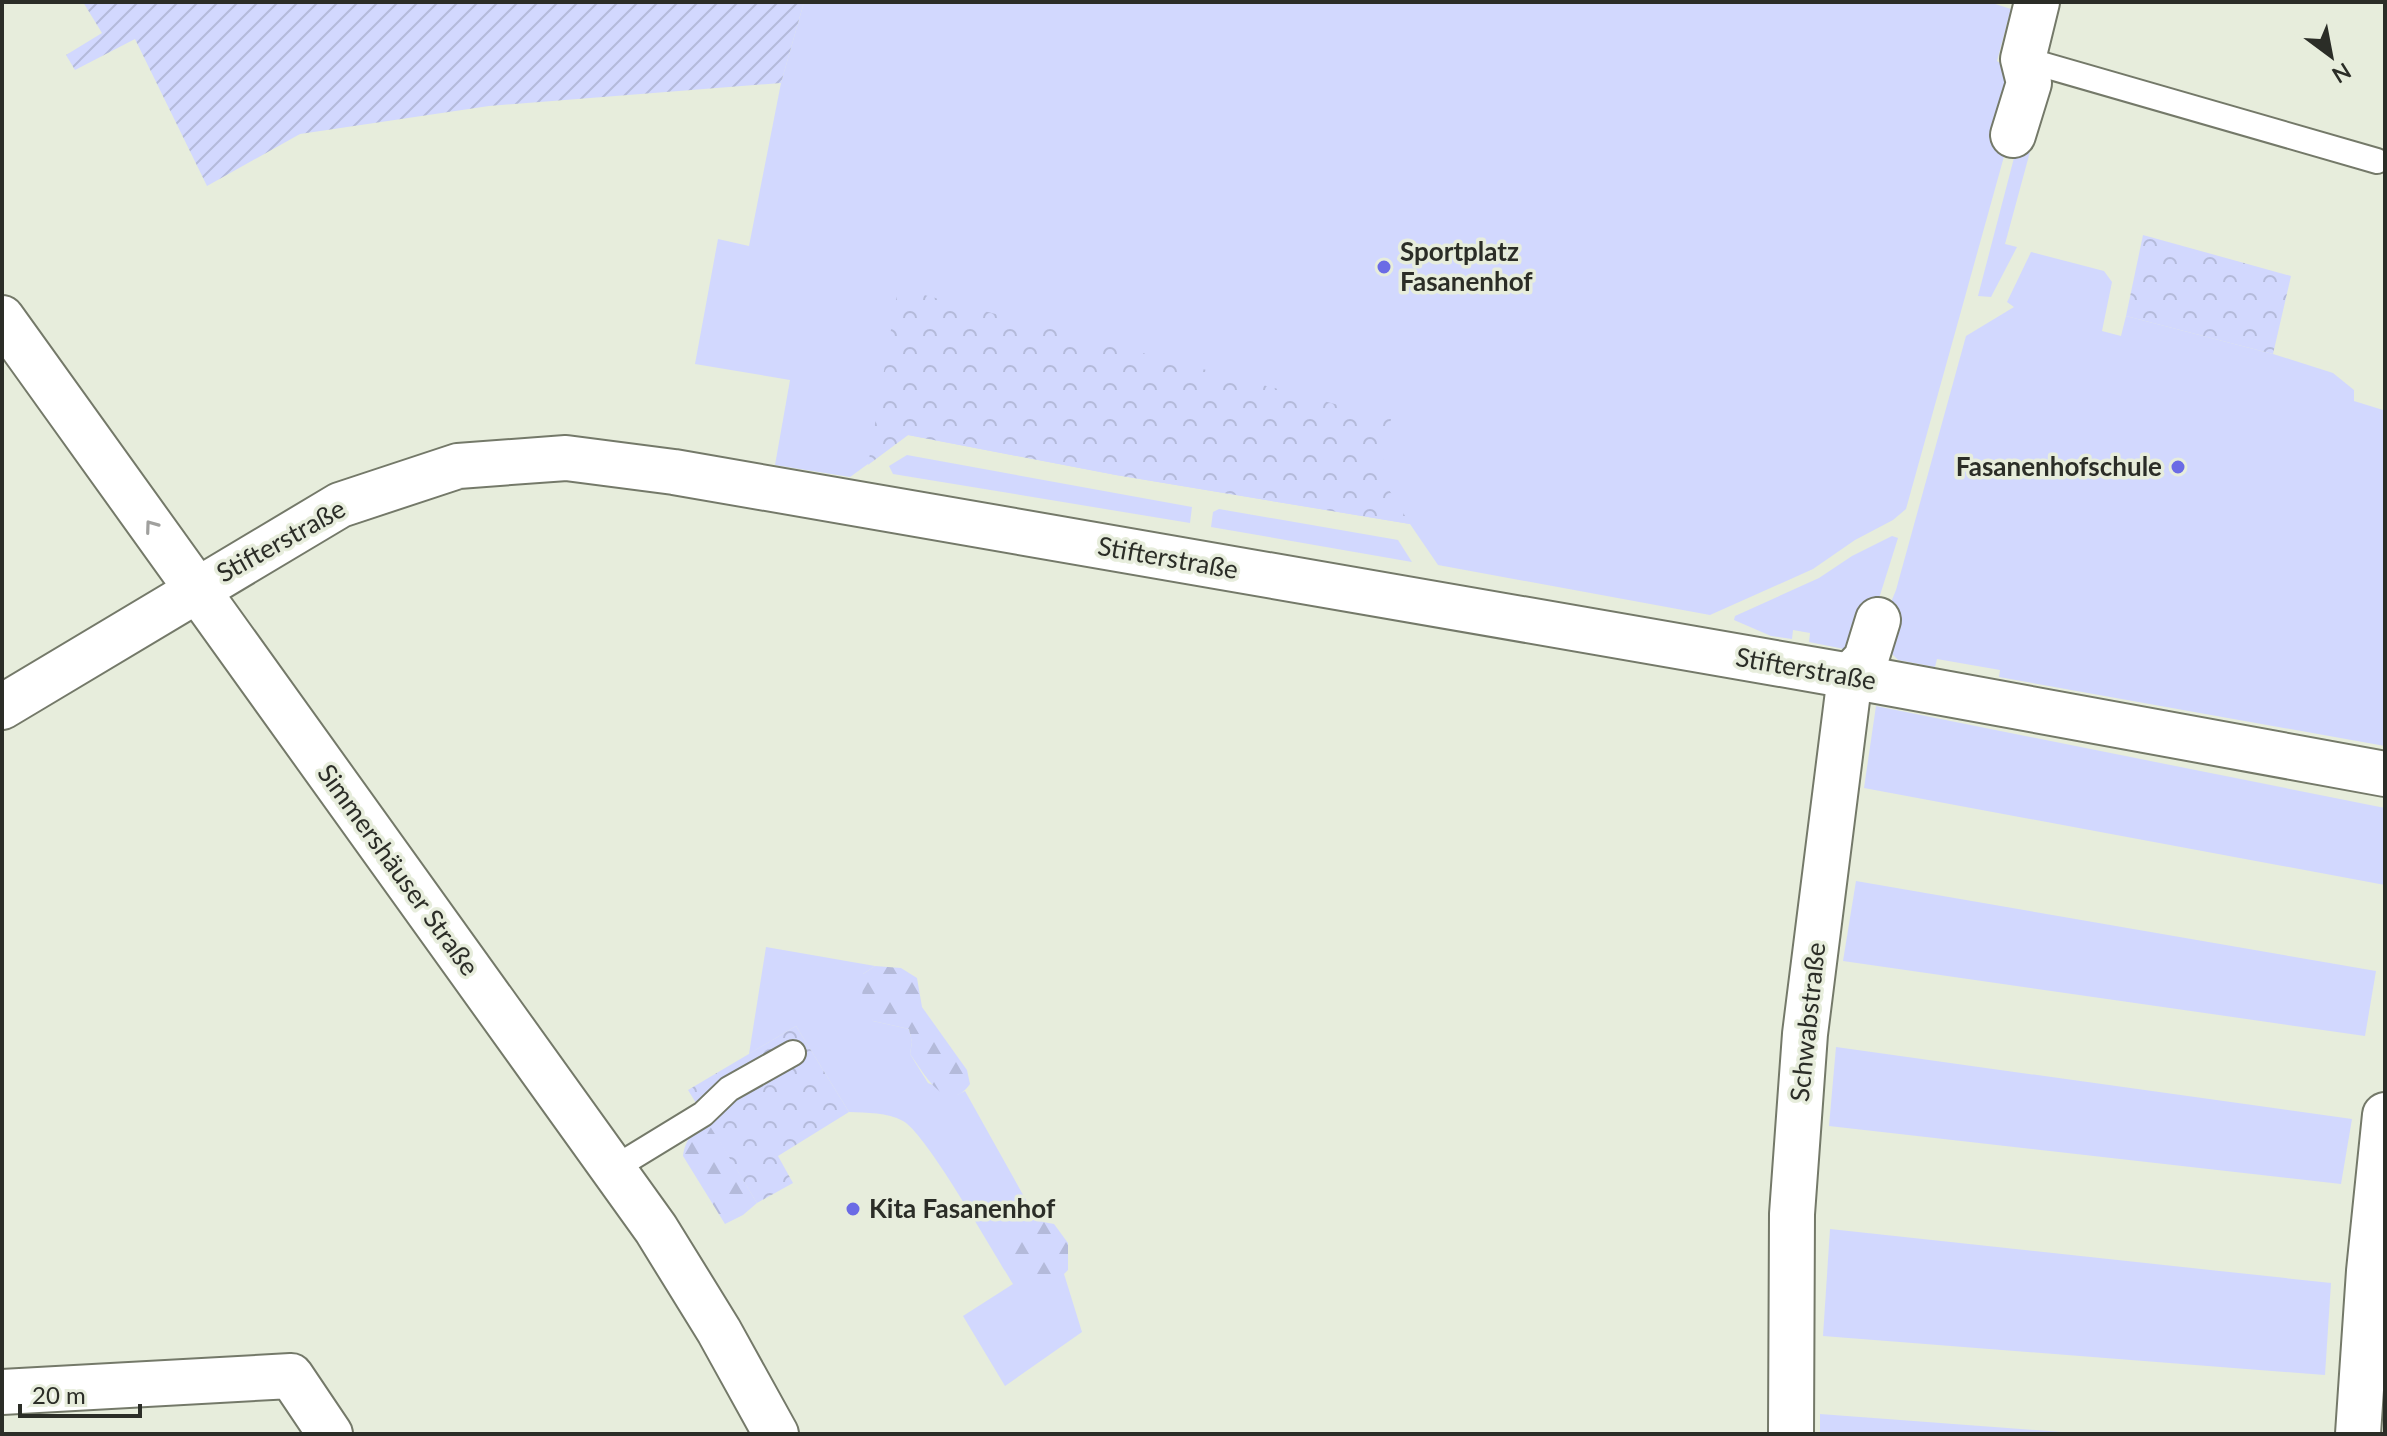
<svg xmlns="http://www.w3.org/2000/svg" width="2387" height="1436" font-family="Lato,sans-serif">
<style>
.grass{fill:#d2d8fe}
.forest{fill:url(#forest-firs)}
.park{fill:url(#park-crowns)}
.garden{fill:url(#garden-furrows)}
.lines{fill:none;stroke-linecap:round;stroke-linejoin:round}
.lane-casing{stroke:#747969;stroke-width:28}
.street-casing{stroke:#747969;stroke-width:48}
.lane{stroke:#fff;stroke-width:24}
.street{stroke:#fff;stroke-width:44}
.oneway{stroke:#a0a09e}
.poi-dot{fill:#6b6be5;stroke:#e7eddc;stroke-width:3}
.labels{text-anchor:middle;stroke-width:7;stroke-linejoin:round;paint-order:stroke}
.poi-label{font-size:26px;font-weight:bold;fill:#2b2d27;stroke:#e7eddc;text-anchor:start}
.street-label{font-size:26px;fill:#2b2d27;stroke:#e7eddc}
</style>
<defs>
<pattern id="forest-firs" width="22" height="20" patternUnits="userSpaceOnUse" patternTransform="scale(2)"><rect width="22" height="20" fill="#d2d8fe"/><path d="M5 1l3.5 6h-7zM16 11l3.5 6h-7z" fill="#b4bada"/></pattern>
<pattern id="park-crowns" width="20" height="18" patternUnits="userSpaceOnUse" patternTransform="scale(2)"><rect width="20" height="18" fill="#d2d8fe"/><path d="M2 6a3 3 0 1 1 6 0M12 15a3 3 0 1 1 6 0" fill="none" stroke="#b4bada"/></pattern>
<pattern id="garden-furrows" width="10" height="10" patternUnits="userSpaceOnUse" patternTransform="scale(2)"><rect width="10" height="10" fill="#d2d8fe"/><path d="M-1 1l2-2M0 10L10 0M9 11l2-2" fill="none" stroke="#b4bada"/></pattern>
</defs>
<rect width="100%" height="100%" fill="#e7eddc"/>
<g class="grass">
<polygon points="804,2 1989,2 2011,9 1997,61 2025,81 1906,509 1893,520 1855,540 1813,569 1710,615 1438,565 1410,524 1116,475 908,435 850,477 775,465 790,380 695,364 718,239 749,246 781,83"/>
<polygon points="2033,85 2047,89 2005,244 2017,247 1991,297 1978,296"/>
<polygon points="2031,252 2104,271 2112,282 2102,331 2121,336 2126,316 2273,354 2333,373 2354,390 2354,401 2383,410 2385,401 2385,746 1999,677 2000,670 1937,659 1935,667 1898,660 1890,652 1884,619 1896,590 1966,336 2014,307 2007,302"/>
<polygon points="907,455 1192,507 1190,523 893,474 889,466"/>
<polygon points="1219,509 1398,540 1412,562 1211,527 1213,512"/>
<polygon points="1892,536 1898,538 1876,608 1849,650 1809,642 1810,633 1793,630 1792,639 1771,636 1734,620 1735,616 1819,578 1852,556"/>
<polygon points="1876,706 2385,808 2385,885 1864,788"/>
<polygon points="1856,881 2376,971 2365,1036 1843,961"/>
<path d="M766,947L875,966L863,974L873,1021L909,1029L912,1042L910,1054L928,1083L957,1095L965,1091L1060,1261L1082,1332L1005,1386L963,1316L1013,1284C994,1254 926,1133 903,1121C887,1112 867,1113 849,1112L796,1026L749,1054Z"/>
<polygon points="1836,1047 2352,1119 2341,1184 1829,1126"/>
<polygon points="1830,1229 2331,1283 2325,1375 1823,1336"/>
<polygon points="1820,1414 2088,1434 1820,1434"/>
</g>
<g class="forest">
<path d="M875,966L901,968L917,978L922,1007L967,1070L970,1084C946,1118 923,1071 910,1054L912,1042L909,1029L873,1021L862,1003L863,974Z"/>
<path d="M709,1123L757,1203L743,1215L725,1224L683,1156C685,1138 694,1132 709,1123Z"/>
<path d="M1028,1219L1054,1224L1068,1243V1270L1053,1285C1020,1281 1005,1268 1009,1234Z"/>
</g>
<g class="park">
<polygon points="2143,235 2291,276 2273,354 2126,316"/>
<polygon points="898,288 1391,419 1380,475 1410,524 1116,475 908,435 868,465"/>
<polygon points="796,1026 849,1112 778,1156 793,1183 757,1203 688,1090"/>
</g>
<polygon class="garden" points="83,2 804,2 781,83 489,106 300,134 207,186 135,39 75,70 66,55 102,33"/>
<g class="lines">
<g class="lane-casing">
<g id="lane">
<polyline points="2023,59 2377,161"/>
<polyline points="613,1169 703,1114 729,1089 793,1053"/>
</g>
</g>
<g class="street-casing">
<g id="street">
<polyline points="2013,135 2029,83 2023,59 2037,2"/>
<polyline points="2,318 656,1229 719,1331 776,1434"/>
<polyline points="2,707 340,505 458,466 566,458 674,472 1850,676 2385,774"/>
<polyline points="2,1392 291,1376 330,1434"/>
<polyline points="1791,1434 1792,1214 1805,1034 1850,676 1866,659 1878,620"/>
<polyline points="2358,1434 2369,1271 2385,1115"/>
</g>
</g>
<use href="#lane" class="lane"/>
<use href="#street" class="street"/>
</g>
<defs><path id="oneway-chevron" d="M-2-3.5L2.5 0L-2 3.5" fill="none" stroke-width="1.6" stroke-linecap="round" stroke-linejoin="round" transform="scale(2)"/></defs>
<use class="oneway" href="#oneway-chevron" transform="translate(151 526) rotate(-126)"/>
<g class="poi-dot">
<circle cx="1384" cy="267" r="8"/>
<circle cx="2178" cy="467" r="8"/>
<circle cx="853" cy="1209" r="8"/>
</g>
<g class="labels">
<g class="poi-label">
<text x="1400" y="261">Sportplatz<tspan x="1400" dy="30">Fasanenhof</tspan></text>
<text x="2162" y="476" text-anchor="end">Fasanenhofschule</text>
<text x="869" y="1218">Kita Fasanenhof</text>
</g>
<g class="street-label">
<text transform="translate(281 541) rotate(-29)" y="9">Stifterstraße</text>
<text transform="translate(1168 558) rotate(10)" y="9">Stifterstraße</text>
<text transform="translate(1806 669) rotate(10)" y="9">Stifterstraße</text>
<text transform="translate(398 870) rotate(54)" y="9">Simmershäuser Straße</text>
<text transform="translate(1808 1022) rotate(-84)" y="9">Schwabstraße</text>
</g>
</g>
<rect width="2387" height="1436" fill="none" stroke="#2b2d27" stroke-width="8"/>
<g transform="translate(2331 56) rotate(148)" stroke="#e7eddc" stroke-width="6" paint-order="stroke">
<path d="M0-6L14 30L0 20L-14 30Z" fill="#2b2d27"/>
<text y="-12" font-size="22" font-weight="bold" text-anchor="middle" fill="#2b2d27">N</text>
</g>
<path d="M20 1404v12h120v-12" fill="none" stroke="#2b2d27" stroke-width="4"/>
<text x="32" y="1404" font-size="24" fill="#2b2d27" stroke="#e7eddc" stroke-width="6" paint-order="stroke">20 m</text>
</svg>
